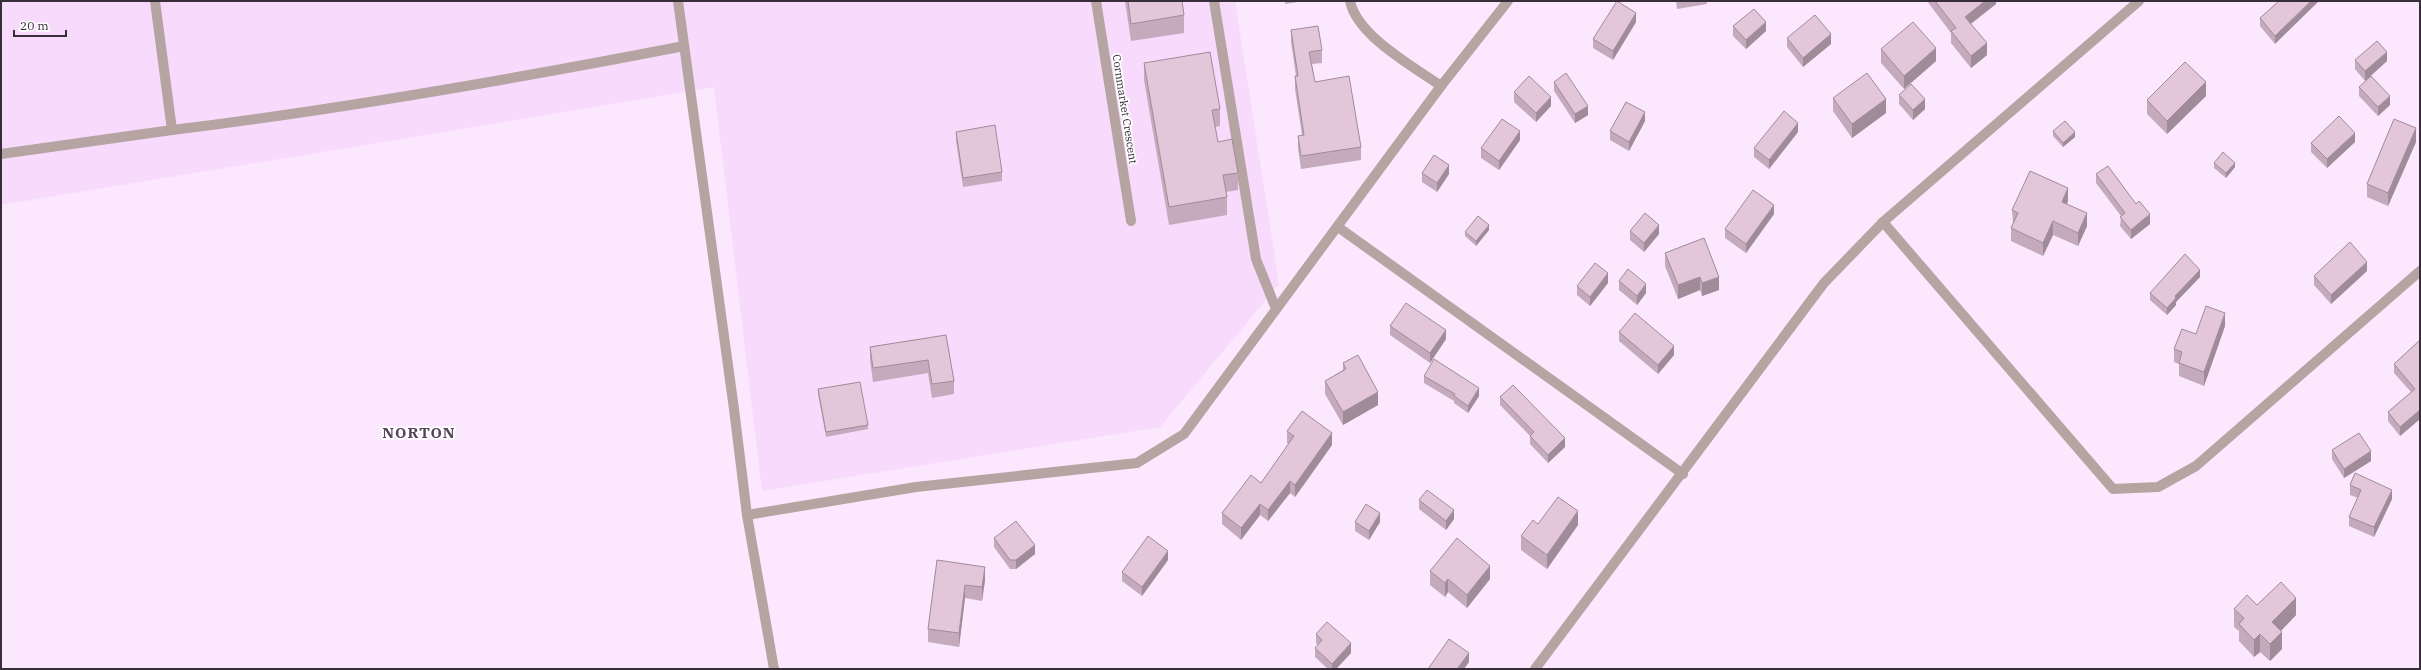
<svg xmlns="http://www.w3.org/2000/svg" width="2421" height="670" font-family="'IBM Plex Serif',serif">
<style>
.built{fill:#f7dafc}
.lines{fill:none;stroke-linecap:round;stroke-linejoin:round}
.minor{stroke:#b5a4a2;stroke-width:10}
.tertiary{stroke:#b5a4a2;stroke-width:10}
.wall{fill:#c4aabc}
.shaded-wall{fill:#a08b99}
.building{fill:#e4c6db;stroke:#a08b99}
.labels{text-anchor:middle;stroke-width:3.5;stroke-linejoin:round;paint-order:stroke}
.street-label{font-size:11px;fill:#372e39;stroke:#fff}
.district-label{font-size:15px;font-weight:bold;letter-spacing:1px;fill:#57445a;stroke:#fff}
</style>
<rect width="100%" height="100%" fill="#fbe8fe"/>
<polygon class="built" points="1,1 1235,1 1279,284 1160,427 762,491 714,87 1,205"/>
<g class="lines">
<g class="minor">
<polyline points="1096,1 1131,221"/>
<polyline points="1214,1 1256,259 1276,309"/>
<path d="M1350,1C1357,36 1414,67 1441,86"/>
<path d="M172,130C344,109 514,79 684,46"/>
<polyline points="1,154 172,130 155,1"/>
<polyline points="1883,222 2113,489 2158,487 2196,466 2420,271"/>
<polyline points="1338,227 1683,474"/>
<polyline points="747,515 916,487 1137,463 1184,434 1441,86 1508,1"/>
<polyline points="1535,669 1824,283 1883,222 2139,1"/>
</g>
<polyline class="tertiary" points="678,1 734,409 747,515 774,669"/>
</g>
<g class="wall">
<polygon points="1125,1 1182,1 1184,15 1184,33 1131,41"/>
<polygon points="1285,1 1304,1 1285,4"/>
<polygon points="1676,1 1707,1 1707,4 1677,9"/>
<polygon points="1927,1 1996,1 1996,4 1971,24 1987,55 1971,68 1951,43 1951,33"/>
<polygon points="2279,1 2275,44 2260,26 2260,18"/>
<polygon points="1636,22 1613,60 1593,48 1593,39"/>
<polygon points="1733,26 1766,31 1746,49 1733,36"/>
<polygon points="1291,30 1322,50 1322,63 1312,64 1315,82 1361,147 1361,160 1301,169 1298,148 1298,136 1302,135 1295,89 1295,76 1296,76 1291,42"/>
<polygon points="1787,38 1831,44 1803,67 1787,47"/>
<polygon points="1881,49 1936,61 1904,89 1881,63"/>
<polygon points="2355,60 2387,61 2365,81 2355,69"/>
<polygon points="1144,63 1220,109 1220,126 1215,127 1218,142 1238,173 1238,190 1226,192 1227,197 1227,215 1169,225 1144,80"/>
<polygon points="1554,82 1588,115 1575,123 1554,91"/>
<polygon points="2359,87 2390,105 2378,116 2359,96"/>
<polygon points="1514,92 1551,106 1536,122 1514,102"/>
<polygon points="1899,95 1925,109 1913,120 1899,104"/>
<polygon points="2206,96 2167,134 2147,114 2147,100"/>
<polygon points="1833,98 1886,113 1852,138 1833,111"/>
<polygon points="1645,121 1629,151 1610,140 1610,131"/>
<polygon points="2053,131 2075,137 2063,147 2053,136"/>
<polygon points="956,132 1002,172 1002,181 963,187 956,141"/>
<polygon points="1798,132 1769,169 1754,157 1754,148"/>
<polygon points="1520,140 1499,170 1481,158 1481,148"/>
<polygon points="2355,142 2327,168 2311,152 2311,143"/>
<polygon points="2416,142 2388,206 2367,197 2367,184"/>
<polygon points="2214,163 2235,167 2226,178 2214,168"/>
<polygon points="1422,173 1449,174 1437,192 1422,182"/>
<polygon points="2096,174 2150,224 2131,239 2120,226 2121,216 2096,183"/>
<polygon points="2068,201 2067,204 2087,226 2078,246 2053,235 2043,256 2011,241 2011,228 2013,224 2012,210"/>
<polygon points="1774,214 1746,253 1725,238 1725,229"/>
<polygon points="1489,230 1476,246 1465,236 1465,232"/>
<polygon points="1630,231 1659,234 1644,252 1630,240"/>
<polygon points="1665,253 1719,290 1702,296 1700,290 1678,299 1665,266"/>
<polygon points="2367,271 2331,304 2314,285 2314,276"/>
<polygon points="2200,277 2176,302 2176,305 2167,315 2150,300 2150,293"/>
<polygon points="1619,281 1646,293 1637,305 1619,290"/>
<polygon points="1608,283 1590,306 1577,295 1577,286"/>
<polygon points="1390,326 1446,339 1430,363 1390,335"/>
<polygon points="2225,326 2204,386 2179,376 2179,364 2174,362 2174,349 2196,334"/>
<polygon points="1619,332 1674,355 1658,374 1619,341"/>
<polygon points="946,335 954,381 954,394 932,398 928,373 873,382 870,360 870,347"/>
<polygon points="2420,340 2420,419 2400,436 2388,421 2388,412 2411,392 2394,373 2394,364"/>
<polygon points="1343,363 1378,405 1343,425 1325,394 1325,381 1343,370"/>
<polygon points="1424,376 1479,396 1468,413 1454,403 1454,401 1424,383"/>
<polygon points="818,389 868,425 868,429 826,437 818,394"/>
<polygon points="1500,397 1565,447 1548,463 1530,444 1530,436 1500,405"/>
<polygon points="1287,431 1332,445 1295,497 1290,493 1268,521 1260,515 1241,540 1222,524 1222,513 1261,483 1289,444 1287,443"/>
<polygon points="2332,450 2371,461 2344,478 2332,459"/>
<polygon points="2350,485 2392,499 2374,537 2349,526 2349,517 2358,498 2350,495"/>
<polygon points="1419,500 1454,519 1446,530 1419,509"/>
<polygon points="1355,522 1380,522 1369,540 1355,531"/>
<polygon points="1538,524 1578,525 1547,569 1521,550 1521,536"/>
<polygon points="994,538 1035,554 1016,569 1010,569 994,547"/>
<polygon points="937,560 985,580 982,601 965,598 959,647 928,642 928,629"/>
<polygon points="1168,560 1142,596 1122,581 1122,572"/>
<polygon points="1430,571 1490,579 1467,608 1448,592 1445,597 1430,585"/>
<polygon points="2257,605 2296,615 2281,631 2282,649 2270,661 2260,652 2254,657 2239,641 2239,631 2234,627 2234,609"/>
<polygon points="1316,634 1351,653 1336,669 1328,669 1315,657 1315,648 1318,645 1316,643"/>
</g>
<g class="shaded-wall">
<polygon points="1985,1 1996,1 1996,4 1965,28 1965,17"/>
<polygon points="2311,1 2319,1 2275,44 2275,36"/>
<polygon points="1636,13 1636,22 1613,60 1613,51"/>
<polygon points="1766,22 1766,31 1746,49 1746,40"/>
<polygon points="1831,34 1831,44 1803,67 1803,58"/>
<polygon points="1987,43 1987,55 1971,68 1971,56"/>
<polygon points="1936,48 1936,61 1904,89 1904,76"/>
<polygon points="2387,52 2387,61 2365,81 2365,71"/>
<polygon points="2206,82 2206,96 2167,134 2167,121"/>
<polygon points="2390,96 2390,105 2378,116 2378,107"/>
<polygon points="1551,97 1551,106 1536,122 1536,113"/>
<polygon points="1886,99 1886,113 1852,138 1852,124"/>
<polygon points="1925,99 1925,109 1913,120 1913,110"/>
<polygon points="1588,106 1588,115 1575,123 1575,114"/>
<polygon points="1645,112 1645,121 1629,151 1629,142"/>
<polygon points="1798,123 1798,132 1769,169 1769,160"/>
<polygon points="2416,128 2416,142 2388,206 2388,193"/>
<polygon points="1520,131 1520,140 1499,170 1499,161"/>
<polygon points="2075,132 2075,137 2063,147 2063,143"/>
<polygon points="2355,133 2355,142 2327,168 2327,159"/>
<polygon points="2235,163 2235,167 2226,178 2226,173"/>
<polygon points="1449,165 1449,174 1437,192 1437,183"/>
<polygon points="2068,188 2068,201 2062,215 2062,202"/>
<polygon points="1774,205 1774,214 1746,253 1746,244"/>
<polygon points="2087,213 2087,226 2078,246 2078,233"/>
<polygon points="2150,214 2150,224 2131,239 2131,230"/>
<polygon points="2053,221 2053,235 2043,256 2043,243"/>
<polygon points="1489,225 1489,230 1476,246 1476,241"/>
<polygon points="1659,225 1659,234 1644,252 1644,243"/>
<polygon points="2367,262 2367,271 2331,304 2331,295"/>
<polygon points="2200,270 2200,277 2176,302 2176,305 2167,315 2167,308 2175,296"/>
<polygon points="1608,273 1608,283 1590,306 1590,297"/>
<polygon points="1700,277 1700,290 1678,299 1678,285"/>
<polygon points="1719,277 1719,290 1702,296 1702,283"/>
<polygon points="1646,284 1646,293 1637,305 1637,296"/>
<polygon points="2225,313 2225,326 2204,386 2204,372"/>
<polygon points="1446,330 1446,339 1430,363 1430,353"/>
<polygon points="1674,346 1674,355 1658,374 1658,365"/>
<polygon points="1479,388 1479,396 1468,413 1468,406"/>
<polygon points="1378,392 1378,405 1343,425 1343,412"/>
<polygon points="2420,410 2420,419 2400,436 2400,427"/>
<polygon points="1332,433 1332,445 1295,497 1295,485"/>
<polygon points="1565,438 1565,447 1548,463 1548,455"/>
<polygon points="2371,451 2371,461 2344,478 2344,469"/>
<polygon points="1290,481 1290,493 1268,521 1268,510"/>
<polygon points="2392,490 2392,499 2374,537 2374,527"/>
<polygon points="1260,504 1260,515 1241,540 1241,528"/>
<polygon points="1454,510 1454,519 1446,530 1446,521"/>
<polygon points="1578,511 1578,525 1547,569 1547,555"/>
<polygon points="1380,513 1380,522 1369,540 1369,531"/>
<polygon points="1035,545 1035,554 1016,569 1016,560"/>
<polygon points="1168,551 1168,560 1142,596 1142,587"/>
<polygon points="1490,566 1490,579 1467,608 1467,595"/>
<polygon points="985,567 985,580 982,601 982,587"/>
<polygon points="1448,579 1448,592 1445,597 1445,583"/>
<polygon points="965,585 965,598 959,647 959,633"/>
<polygon points="2296,598 2296,615 2272,640 2272,622"/>
<polygon points="2282,632 2282,649 2270,661 2270,644"/>
<polygon points="2260,634 2260,652 2254,657 2254,640"/>
<polygon points="1351,643 1351,653 1336,669 1332,669 1332,664"/>
<polygon points="1469,653 1469,662 1464,669 1457,669"/>
</g>
<g class="building">
<polygon points="1128,1 1182,1 1184,15 1131,24"/>
<polygon points="1617,1 1636,13 1613,51 1593,39"/>
<polygon points="1935,1 1985,1 1965,17 1987,43 1971,56 1951,31 1956,28"/>
<polygon points="2279,1 2311,1 2275,36 2260,18"/>
<polygon points="1754,9 1766,22 1746,40 1733,26"/>
<polygon points="1815,15 1831,34 1803,58 1787,38"/>
<polygon points="1913,22 1936,48 1904,76 1881,49"/>
<polygon points="1318,26 1322,50 1309,52 1315,82 1349,76 1361,147 1301,156 1298,136 1304,135 1295,76 1298,76 1291,30"/>
<polygon points="2377,41 2387,52 2365,71 2355,60"/>
<polygon points="1210,52 1220,109 1212,110 1218,142 1232,139 1238,173 1223,175 1227,197 1169,207 1144,63"/>
<polygon points="2185,62 2206,82 2167,121 2147,100"/>
<polygon points="1566,73 1588,106 1575,114 1554,82"/>
<polygon points="1867,73 1886,99 1852,124 1833,98"/>
<polygon points="1529,76 1551,97 1536,113 1514,92"/>
<polygon points="2371,76 2390,96 2378,107 2359,87"/>
<polygon points="1911,84 1925,99 1913,110 1899,95"/>
<polygon points="1626,102 1645,112 1629,142 1610,131"/>
<polygon points="1784,111 1798,123 1769,160 1754,148"/>
<polygon points="2339,116 2355,133 2327,159 2311,143"/>
<polygon points="1502,119 1520,131 1499,161 1481,148"/>
<polygon points="2394,119 2416,128 2388,193 2367,184"/>
<polygon points="2065,121 2075,132 2063,143 2053,131"/>
<polygon points="995,125 1002,172 963,178 956,132"/>
<polygon points="2223,152 2235,163 2226,173 2214,163"/>
<polygon points="1434,155 1449,165 1437,183 1422,173"/>
<polygon points="2108,166 2136,204 2139,201 2150,214 2131,230 2120,217 2125,213 2096,174"/>
<polygon points="2030,171 2068,188 2062,202 2087,213 2078,233 2053,221 2043,243 2011,228 2018,213 2012,210"/>
<polygon points="1753,190 1774,205 1746,244 1725,229"/>
<polygon points="1645,213 1659,225 1644,243 1630,231"/>
<polygon points="1478,216 1489,225 1476,241 1465,232"/>
<polygon points="1704,238 1719,277 1702,283 1700,277 1678,285 1665,253"/>
<polygon points="2350,242 2367,262 2331,295 2314,276"/>
<polygon points="2185,254 2200,270 2175,296 2176,298 2167,308 2150,293"/>
<polygon points="1595,263 1608,273 1590,297 1577,286"/>
<polygon points="1628,269 1646,284 1637,296 1619,281"/>
<polygon points="1406,303 1446,330 1430,353 1390,326"/>
<polygon points="2206,306 2225,313 2204,372 2179,363 2182,352 2174,349 2182,329 2196,334"/>
<polygon points="1635,313 1674,346 1658,365 1619,332"/>
<polygon points="946,335 954,381 932,384 928,360 873,368 870,347"/>
<polygon points="2420,340 2420,410 2400,427 2388,412 2415,389 2394,364"/>
<polygon points="1358,355 1378,392 1343,412 1325,381 1346,369 1343,363"/>
<polygon points="1434,359 1479,388 1468,406 1454,396 1455,394 1424,376"/>
<polygon points="860,382 868,425 826,432 818,389"/>
<polygon points="1513,385 1565,438 1548,455 1530,436 1534,432 1500,397"/>
<polygon points="1302,411 1332,433 1295,485 1290,481 1268,510 1260,504 1241,528 1222,513 1251,475 1261,483 1294,436 1287,431"/>
<polygon points="2359,433 2371,451 2344,469 2332,450"/>
<polygon points="2355,473 2392,490 2374,527 2349,517 2361,490 2350,485"/>
<polygon points="1427,490 1454,510 1446,521 1419,500"/>
<polygon points="1558,497 1578,511 1547,555 1521,536 1533,520 1538,524"/>
<polygon points="1366,504 1380,513 1369,531 1355,522"/>
<polygon points="1016,521 1035,545 1016,560 1010,560 994,538"/>
<polygon points="1148,536 1168,551 1142,587 1122,572"/>
<polygon points="1457,538 1490,566 1467,595 1448,579 1445,583 1430,571"/>
<polygon points="937,560 985,567 982,587 965,585 959,633 928,629"/>
<polygon points="2281,582 2296,598 2272,622 2282,632 2270,644 2260,634 2254,640 2239,624 2244,618 2234,609 2247,595 2257,605"/>
<polygon points="1327,622 1351,643 1332,664 1315,648 1322,640 1316,634"/>
<polygon points="1449,639 1469,653 1457,669 1428,669"/>
</g>
<g class="labels">
<g class="street-label">
<text transform="translate(1125 109) rotate(81)" y="4">Cornmarket Crescent</text>
</g>
<g class="district-label">
<text x="419" y="438">NORTON</text>
</g>
</g>
<rect width="2421" height="670" fill="none" stroke="#372e39" stroke-width="4"/>
<path d="M14 30v6h52v-6" fill="none" stroke="#372e39" stroke-width="2"/>
<text x="20" y="30" font-size="12" fill="#372e39" stroke="#ffffff" stroke-width="3" paint-order="stroke">20 m</text>
</svg>
